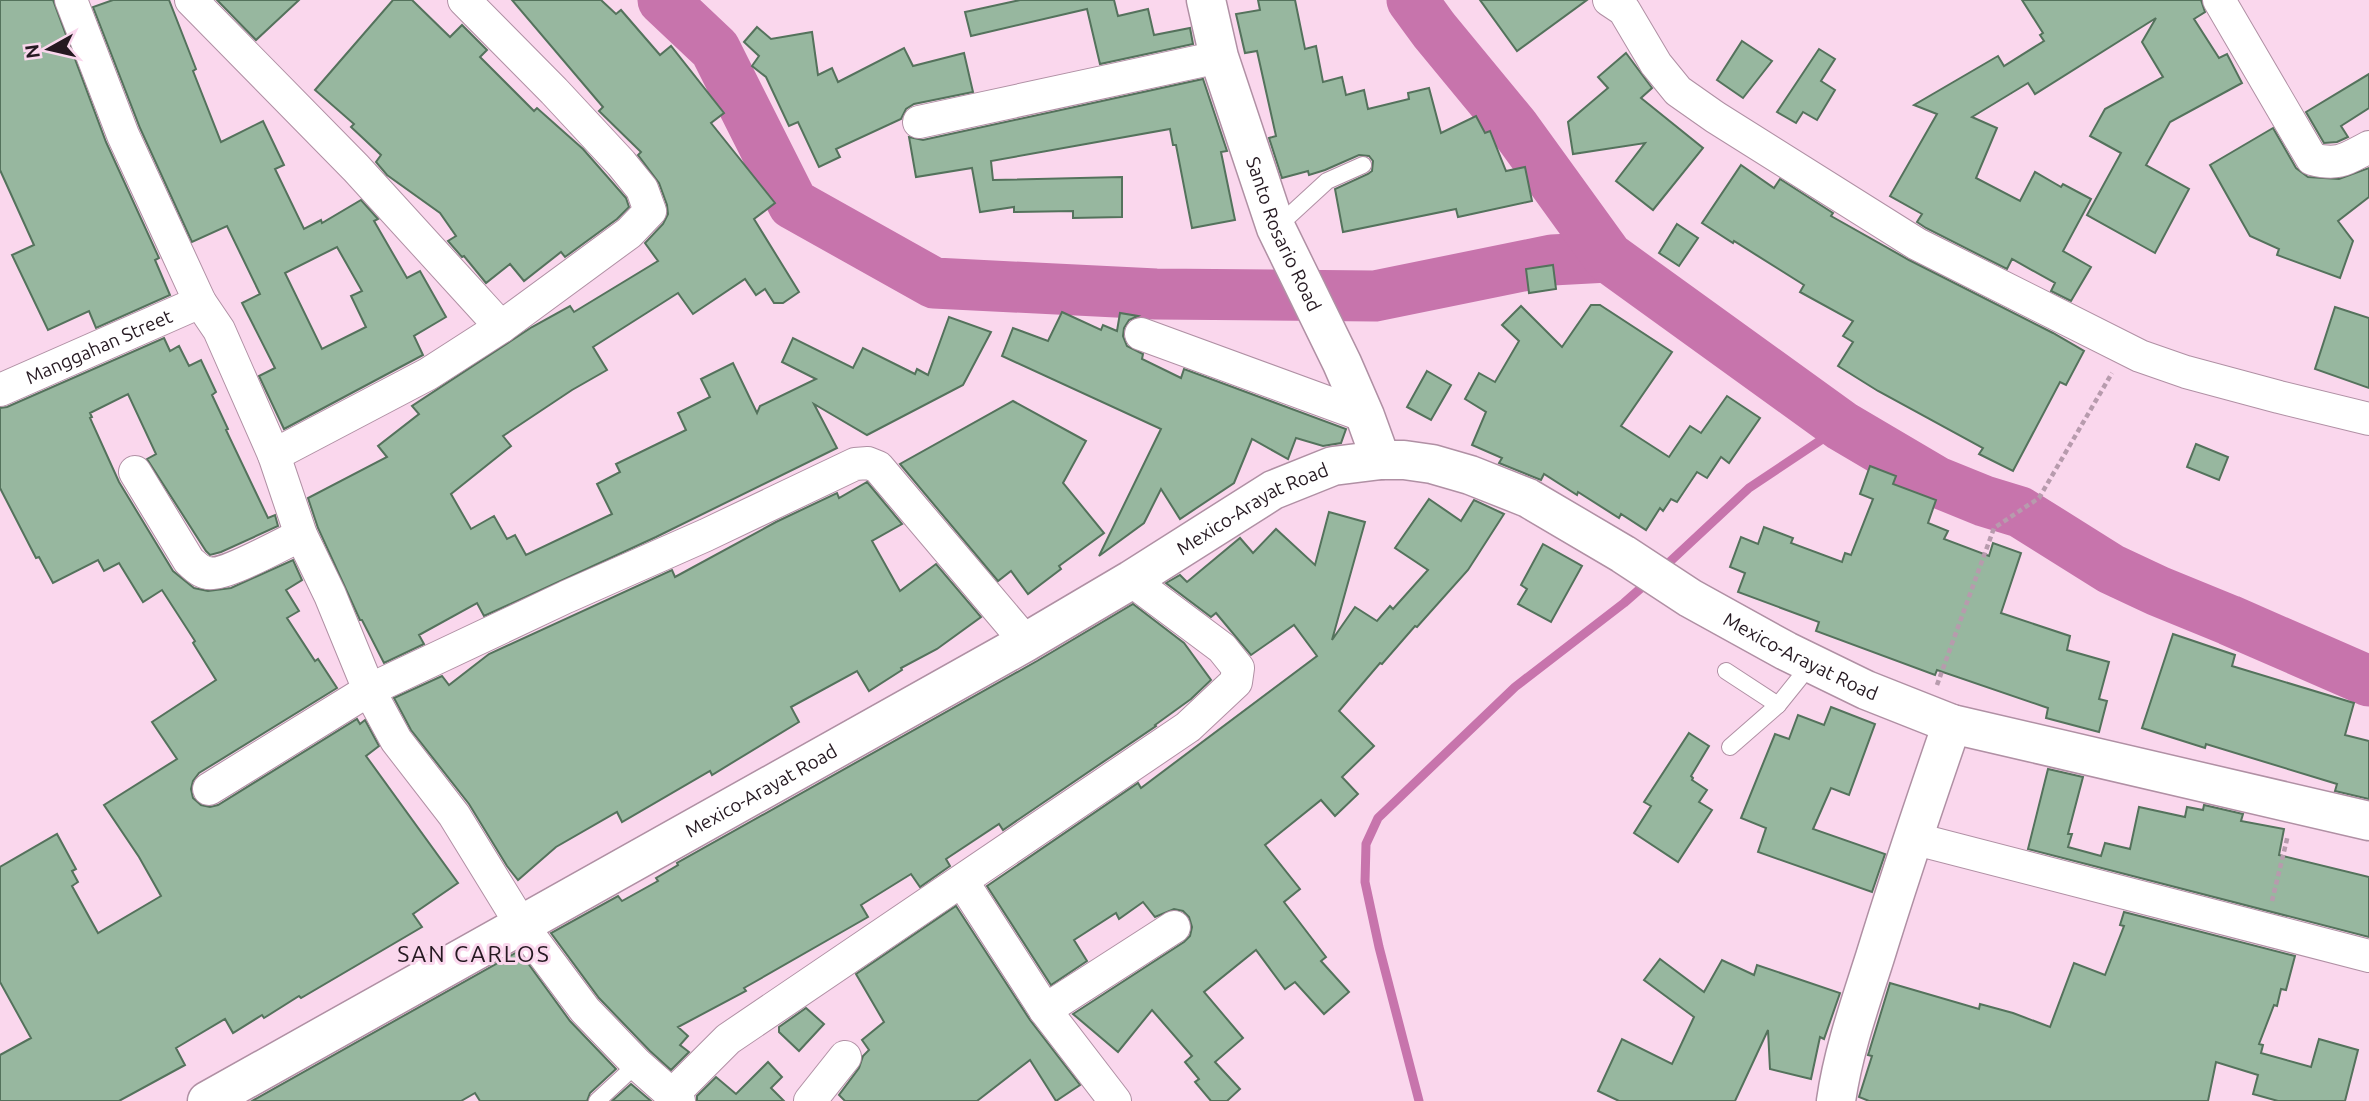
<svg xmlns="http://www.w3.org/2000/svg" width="2369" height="1101" font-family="Ubuntu,sans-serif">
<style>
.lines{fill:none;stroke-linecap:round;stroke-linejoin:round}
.stream{stroke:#c774ac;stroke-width:9}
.river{stroke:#c774ac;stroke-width:51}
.building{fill:#97b79f;stroke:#54725c;stroke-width:2;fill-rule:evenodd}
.service-casing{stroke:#b090a4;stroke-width:18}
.minor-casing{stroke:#b090a4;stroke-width:34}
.tertiary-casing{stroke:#b090a4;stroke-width:41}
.secondary-casing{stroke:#b090a4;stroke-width:41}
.path{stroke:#b79bad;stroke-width:4.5;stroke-dasharray:5 3.5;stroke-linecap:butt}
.service{stroke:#fff;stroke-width:16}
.minor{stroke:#fff;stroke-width:32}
.tertiary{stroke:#fff;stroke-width:38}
.secondary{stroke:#fff;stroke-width:38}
.labels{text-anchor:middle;stroke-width:6;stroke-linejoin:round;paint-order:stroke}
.street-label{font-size:19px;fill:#251921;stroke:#fad7ed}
.quarter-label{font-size:23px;letter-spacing:2px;fill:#251921;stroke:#fad7ed}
</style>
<rect width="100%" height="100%" fill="#fad7ed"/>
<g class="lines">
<g class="stream">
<polyline points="1662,569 1749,488 1842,426"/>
<polyline points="1419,1101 1379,947 1365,882 1366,844 1378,818 1515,687 1624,603 1649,581"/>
</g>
<g class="river">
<polyline points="663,0 715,49 793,204 934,283 1156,294 1375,296 1552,260 1608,257"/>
<polyline points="1412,0 1434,30 1514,127 1608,257 1842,426 1937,482 1984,501 2020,512 2111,569 2158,591 2229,620 2369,681"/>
</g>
</g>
<g class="building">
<polygon points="0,0 53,0 106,142 159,258 155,260 170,295 96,328 89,311 48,330 12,255 34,245 0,170"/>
<path d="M113,0H169L196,69L193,71L221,142L263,121L284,165L275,169L304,229L321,220L322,223L361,200L378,219L374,221L407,278L420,271L446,317L414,336L423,355L284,429L259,376L275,368L242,303L260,294L227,226L192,242L140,128L93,7ZM337,247L362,291L351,296L366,327L322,349L285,273Z"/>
<polygon points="217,0 299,0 256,40"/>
<polygon points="393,0 412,0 450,37 462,25 487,50 480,57 534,111 537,108 583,149 626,198 629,207 617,219 565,257 561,252 524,281 510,264 486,283 464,256 462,257 448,241 456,236 440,213 387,175 376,162 381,155 351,127 354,124 315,90"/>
<polygon points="512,0 601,0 616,14 621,10 660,55 671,46 724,113 711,123 775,203 754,219 799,292 783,303 774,303 765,289 756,295 745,279 693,314 678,293 593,347 607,370 572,390 503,436 511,446 451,494 471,529 494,516 507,539 515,535 526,555 612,514 597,484 620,472 616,464 686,430 678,413 710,397 701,379 733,363 757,413 760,406 816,379 782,362 793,338 853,368 863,348 915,374 917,369 928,375 949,317 991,332 963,385 867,435 814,404 837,448 656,537 484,616 477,603 419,635 424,644 384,663 362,620 360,620 318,528 308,498 387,457 378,446 419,414 412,406 532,327 570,306 574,312 658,261 645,243 663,224 668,214 667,205 659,183 638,155 641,152 599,111 603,107"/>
<polygon points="1020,0 1114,0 1118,16 1148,9 1154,35 1190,28 1193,44 1100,64 1087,9 971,36 965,12"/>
<polygon points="1258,0 1295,0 1305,49 1316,46 1323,82 1342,77 1346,95 1364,90 1368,109 1409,99 1408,93 1429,88 1441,133 1476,116 1485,133 1490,131 1506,171 1525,167 1532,201 1458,217 1456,209 1343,232 1335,189 1368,174 1372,171 1373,161 1369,156 1359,155 1325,170 1309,175 1308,171 1282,178 1269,138 1276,136 1257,51 1245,53 1236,14 1260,10"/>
<polygon points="1480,0 1587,0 1517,51"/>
<polygon points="2022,0 2201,0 2205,12 2194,19 2219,58 2227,54 2242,83 2170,122 2146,165 2189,189 2155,253 2087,215 2121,153 2090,136 2105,109 2163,77 2142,42 2156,18 2035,94 2028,83 1972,117 1997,128 1976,178 2020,201 2035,172 2061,187 2063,184 2091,199 2063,251 2091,267 2071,301 2051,291 2055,283 2012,259 2007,269 1926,228 1917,222 1922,214 1890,196 1937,114 1914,105 1998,56 2004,66 2044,41 2040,35 2043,33"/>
<polygon points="757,27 771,39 812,32 818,75 832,68 838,82 904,48 913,66 964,53 973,92 914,104 906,109 901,119 836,149 840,157 819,167 798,122 789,126 766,77 752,66 759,56 744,42"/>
<polygon points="1742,41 1772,61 1743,98 1717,80"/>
<polygon points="1819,49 1835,59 1821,81 1835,90 1817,120 1803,112 1796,123 1777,112"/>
<polygon points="1626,53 1652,88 1641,98 1703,148 1653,210 1616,181 1645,143 1573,154 1568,122 1608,88 1598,77"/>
<polygon points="2369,74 2369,108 2341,126 2348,137 2337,142 2324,143 2306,112"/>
<polygon points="1203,79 1227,151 1221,152 1235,220 1192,228 1176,145 1173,145 1170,129 991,161 993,180 1122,177 1122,217 1073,218 1073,211 1014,212 1014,207 980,212 972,168 916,177 909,137 923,140"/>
<polygon points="2273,128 2296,168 2308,177 2339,179 2369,168 2369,197 2338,221 2353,241 2340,278 2277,255 2279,249 2250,236 2210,165"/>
<polygon points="1741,165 1774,188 1780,179 1833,213 1831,216 1909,260 2053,333 2084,351 2066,385 2060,382 2013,471 1979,454 1983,448 1878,391 1838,366 1853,342 1843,336 1853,321 1800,292 1804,285 1734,241 1733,243 1702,223"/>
<polygon points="1677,224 1698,238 1679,266 1659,253"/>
<polygon points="1553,265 1556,289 1529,293 1526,269"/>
<polygon points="1591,305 1600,305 1672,352 1621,426 1669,457 1690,426 1701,433 1727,396 1760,418 1729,463 1721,457 1707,478 1697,472 1677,502 1671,499 1663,511 1660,508 1646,530 1621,514 1619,518 1578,492 1577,495 1544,474 1541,480 1499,463 1502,458 1472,445 1486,412 1465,399 1479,373 1495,382 1519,341 1502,325 1521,306 1562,347"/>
<polygon points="2335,307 2369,318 2369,388 2315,369"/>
<polygon points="1062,312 1101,330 1103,325 1117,331 1120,313 1138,316 1129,320 1124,328 1123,336 1127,346 1143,354 1142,359 1181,378 1184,369 1346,429 1341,443 1323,446 1296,438 1288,459 1252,439 1234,483 1180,519 1161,489 1144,523 1099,556 1161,429 1002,356 1013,328 1048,341"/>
<polygon points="164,338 170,351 179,346 189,366 201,360 216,392 212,395 228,429 226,430 268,518 275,515 278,526 221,552 210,555 206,551 147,459 156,454 128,394 90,413 92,417 90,418 119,482 173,571 194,588 208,591 231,588 293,560 302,580 286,590 299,611 287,618 315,661 318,659 337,688 199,773 193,781 191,789 193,798 201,805 210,807 218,805 357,719 360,724 365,720 379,746 366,756 458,883 413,914 422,927 301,998 299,996 264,1018 262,1015 233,1033 225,1019 176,1048 185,1065 119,1101 0,1101 0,1055 31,1038 0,982 0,867 57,834 76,869 72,871 78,882 72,886 98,933 161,896 139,857 104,805 177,759 152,722 216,680 193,643 195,641 162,590 143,602 119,563 104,571 98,560 53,583 39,557 36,558 0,488 0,408 7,407"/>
<polygon points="1427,371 1451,385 1431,420 1407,407"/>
<polygon points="1013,401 1086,441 1063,483 1104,533 1059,566 1061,569 1028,594 1011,571 998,581 900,464"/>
<polygon points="2196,444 2228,457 2219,480 2187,467"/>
<polygon points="1870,466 1896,476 1893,484 1936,500 1928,523 1948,531 1944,539 1989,556 1993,543 2021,553 2001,613 2070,636 2067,650 2109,662 2099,699 2107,701 2099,732 2046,718 2048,708 1937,670 1935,675 1816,631 1819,622 1738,592 1745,573 1730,567 1741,537 1758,544 1764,527 1793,538 1791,543 1842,562 1845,553 1851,555 1873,499 1860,494"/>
<polygon points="867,482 902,524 872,541 900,591 936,564 981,617 937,649 901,668 902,670 869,691 857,671 791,707 799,722 712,775 710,771 622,822 617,812 556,847 518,880 507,866 469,804 411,730 394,698 442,676 449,685 489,654 672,570 675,577 776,522 837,493 839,498"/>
<polygon points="1429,499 1461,521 1474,500 1504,514 1468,570 1417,627 1415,626 1382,664 1380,663 1339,711 1374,746 1342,777 1358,794 1335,816 1321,800 1265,845 1300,889 1284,902 1326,957 1321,961 1349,992 1324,1014 1295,982 1285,989 1256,950 1204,992 1243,1038 1215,1062 1240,1089 1227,1101 1211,1101 1195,1082 1199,1079 1185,1062 1192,1056 1152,1010 1118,1052 1073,1014 1184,942 1190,936 1192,927 1189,917 1183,911 1174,909 1155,917 1143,902 1119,919 1116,913 1074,940 1087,961 1051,985 987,886 1138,783 1141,788 1317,656 1294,625 1251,655 1216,613 1211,617 1166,583 1180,575 1187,582 1240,538 1253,553 1276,529 1315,565 1329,512 1365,522 1332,640 1355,607 1377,621 1390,606 1393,609 1428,570 1395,548"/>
<polygon points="1543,544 1582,566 1551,622 1518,604 1527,589 1521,585"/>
<polygon points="1133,604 1184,643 1211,680 1191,699 1155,725 1156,726 1003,830 999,824 946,859 950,866 920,887 911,874 861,905 868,917 744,988 746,991 678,1027 688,1036 680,1045 689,1052 671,1070 650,1051 599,998 551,933 618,896 622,901 658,881 656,878 678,865 677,863 1037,661"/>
<polygon points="2173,634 2235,655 2232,666 2354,703 2345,735 2369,741 2369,799 2335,791 2337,784 2206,744 2205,748 2142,728"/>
<polygon points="1831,707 1875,724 1849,795 1831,788 1813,829 1885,854 1872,892 1758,852 1766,828 1741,818 1775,734 1789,739 1798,715 1824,725"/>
<polygon points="1689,733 1709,746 1691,776 1693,778 1692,780 1707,790 1699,802 1712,810 1678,862 1634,833 1651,806 1644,802"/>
<polygon points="2048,769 2083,777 2068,834 2072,834 2068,847 2101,856 2105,843 2130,849 2139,807 2185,817 2187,807 2203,810 2204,805 2243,814 2241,821 2284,829 2279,855 2369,877 2369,937 2028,849"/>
<polygon points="956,906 1030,1020 1080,1085 1056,1101 1030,1060 977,1101 845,1101 839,1095 859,1068 863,1056 869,1050 862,1040 884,1022 856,974"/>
<polygon points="2124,912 2295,956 2286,990 2281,989 2277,1006 2274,1005 2259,1044 2263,1045 2261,1053 2311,1067 2319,1039 2358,1050 2345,1101 2278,1101 2253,1094 2258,1075 2216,1062 2208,1101 1869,1101 1859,1097 1872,1056 1868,1055 1869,1052 1890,983 1979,1009 1980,1004 2013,1013 2050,1027 2074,963 2105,975 2124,926 2120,925"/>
<polygon points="519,951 570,1021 616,1069 590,1093 587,1101 480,1101 475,1093 461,1101 252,1101"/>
<polygon points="1660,959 1704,992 1722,960 1754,975 1757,965 1840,993 1824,1039 1820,1037 1811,1079 1770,1069 1768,1030 1735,1101 1619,1101 1598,1091 1622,1039 1672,1064 1694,1017 1644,980"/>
<polygon points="806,1008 824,1024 799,1051 779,1032 779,1027"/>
<polygon points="768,1062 782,1077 771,1088 784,1101 697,1101 697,1096 716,1077 736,1094"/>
<polygon points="631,1084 651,1101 612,1101"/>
</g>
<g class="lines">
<g class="service-casing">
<g id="service">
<polyline points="1278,226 1327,181 1363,165"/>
<polyline points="1726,671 1778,705"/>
<polyline points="1730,747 1778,705 1811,664"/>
<polyline points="597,1101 637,1064"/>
</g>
</g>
<g class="minor-casing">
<g id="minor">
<polyline points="71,0 123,135 200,302 219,330 274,455 301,535 330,595 369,690 396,740 454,815 521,924 585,1010 637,1064 679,1101"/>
<polyline points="191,0 356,168 501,327"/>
<polyline points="1609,0 1624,10 1656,64 1678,91 1715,117 1917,244 2140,356 2186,372 2279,397 2369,419"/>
<path d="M2219,0L2312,159C2339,166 2346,159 2369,147"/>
<polyline points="919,122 1219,57"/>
<polyline points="1141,334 1365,416"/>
<path id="s1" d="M0,390L200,302"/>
<polyline points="274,455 428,374 501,327 629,233 650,211 642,189 621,163 554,91 464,0"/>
<path d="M135,472L189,561C195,566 200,572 208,573C223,577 284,543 301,535"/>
<polyline points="209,789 369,690 566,597 706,535 855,464 868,463 878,467 1026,642"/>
<polyline points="1912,838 2369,956"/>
<polyline points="962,881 1045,1010 1115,1101"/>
<polyline points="1045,1010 1174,927"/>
<polyline points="672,1095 728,1039 1188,727 1236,682 1238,668 1222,648 1131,580"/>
<polyline points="810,1101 845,1057"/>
</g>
</g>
<g class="tertiary-casing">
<g id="tertiary">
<path id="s2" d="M1206,0L1219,57L1276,228L1342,363L1365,416L1381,460"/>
</g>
</g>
<g class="secondary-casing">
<g id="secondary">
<path id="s3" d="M207,1101L1026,642L1131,580L1273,490L1333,466L1381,460H1404L1432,464L1470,475L1528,498L1623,554L1690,598L1786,651L1866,690L1952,724L2369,821"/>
<path d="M1836,1101C1843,1052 1860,1004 1875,957C1899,879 1925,802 1952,724"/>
</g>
</g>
<g class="path">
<polyline points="1937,685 1994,528 2039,498 2112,373"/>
<polyline points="2272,901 2288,835"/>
</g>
<use href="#service" class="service"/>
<use href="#minor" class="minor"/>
<use href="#tertiary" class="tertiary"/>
<use href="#secondary" class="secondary"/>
</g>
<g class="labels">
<g class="street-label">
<text dy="7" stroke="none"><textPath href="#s2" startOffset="247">Santo Rosario Road</textPath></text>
<text dy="7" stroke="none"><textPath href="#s1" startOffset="108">Manggahan Street</textPath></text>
<text dy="7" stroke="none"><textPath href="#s3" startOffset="1202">Mexico-Arayat Road</textPath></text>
<text dy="7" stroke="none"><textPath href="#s3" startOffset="1811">Mexico-Arayat Road</textPath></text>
<text dy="7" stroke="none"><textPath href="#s3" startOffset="635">Mexico-Arayat Road</textPath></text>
</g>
<g class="quarter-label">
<text x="474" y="962">SAN CARLOS</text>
</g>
</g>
<g transform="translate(49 49) rotate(262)" stroke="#fad7ed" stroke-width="5" paint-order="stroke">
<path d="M0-5L12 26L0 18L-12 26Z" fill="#251921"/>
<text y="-10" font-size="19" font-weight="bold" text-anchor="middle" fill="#251921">N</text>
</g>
</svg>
